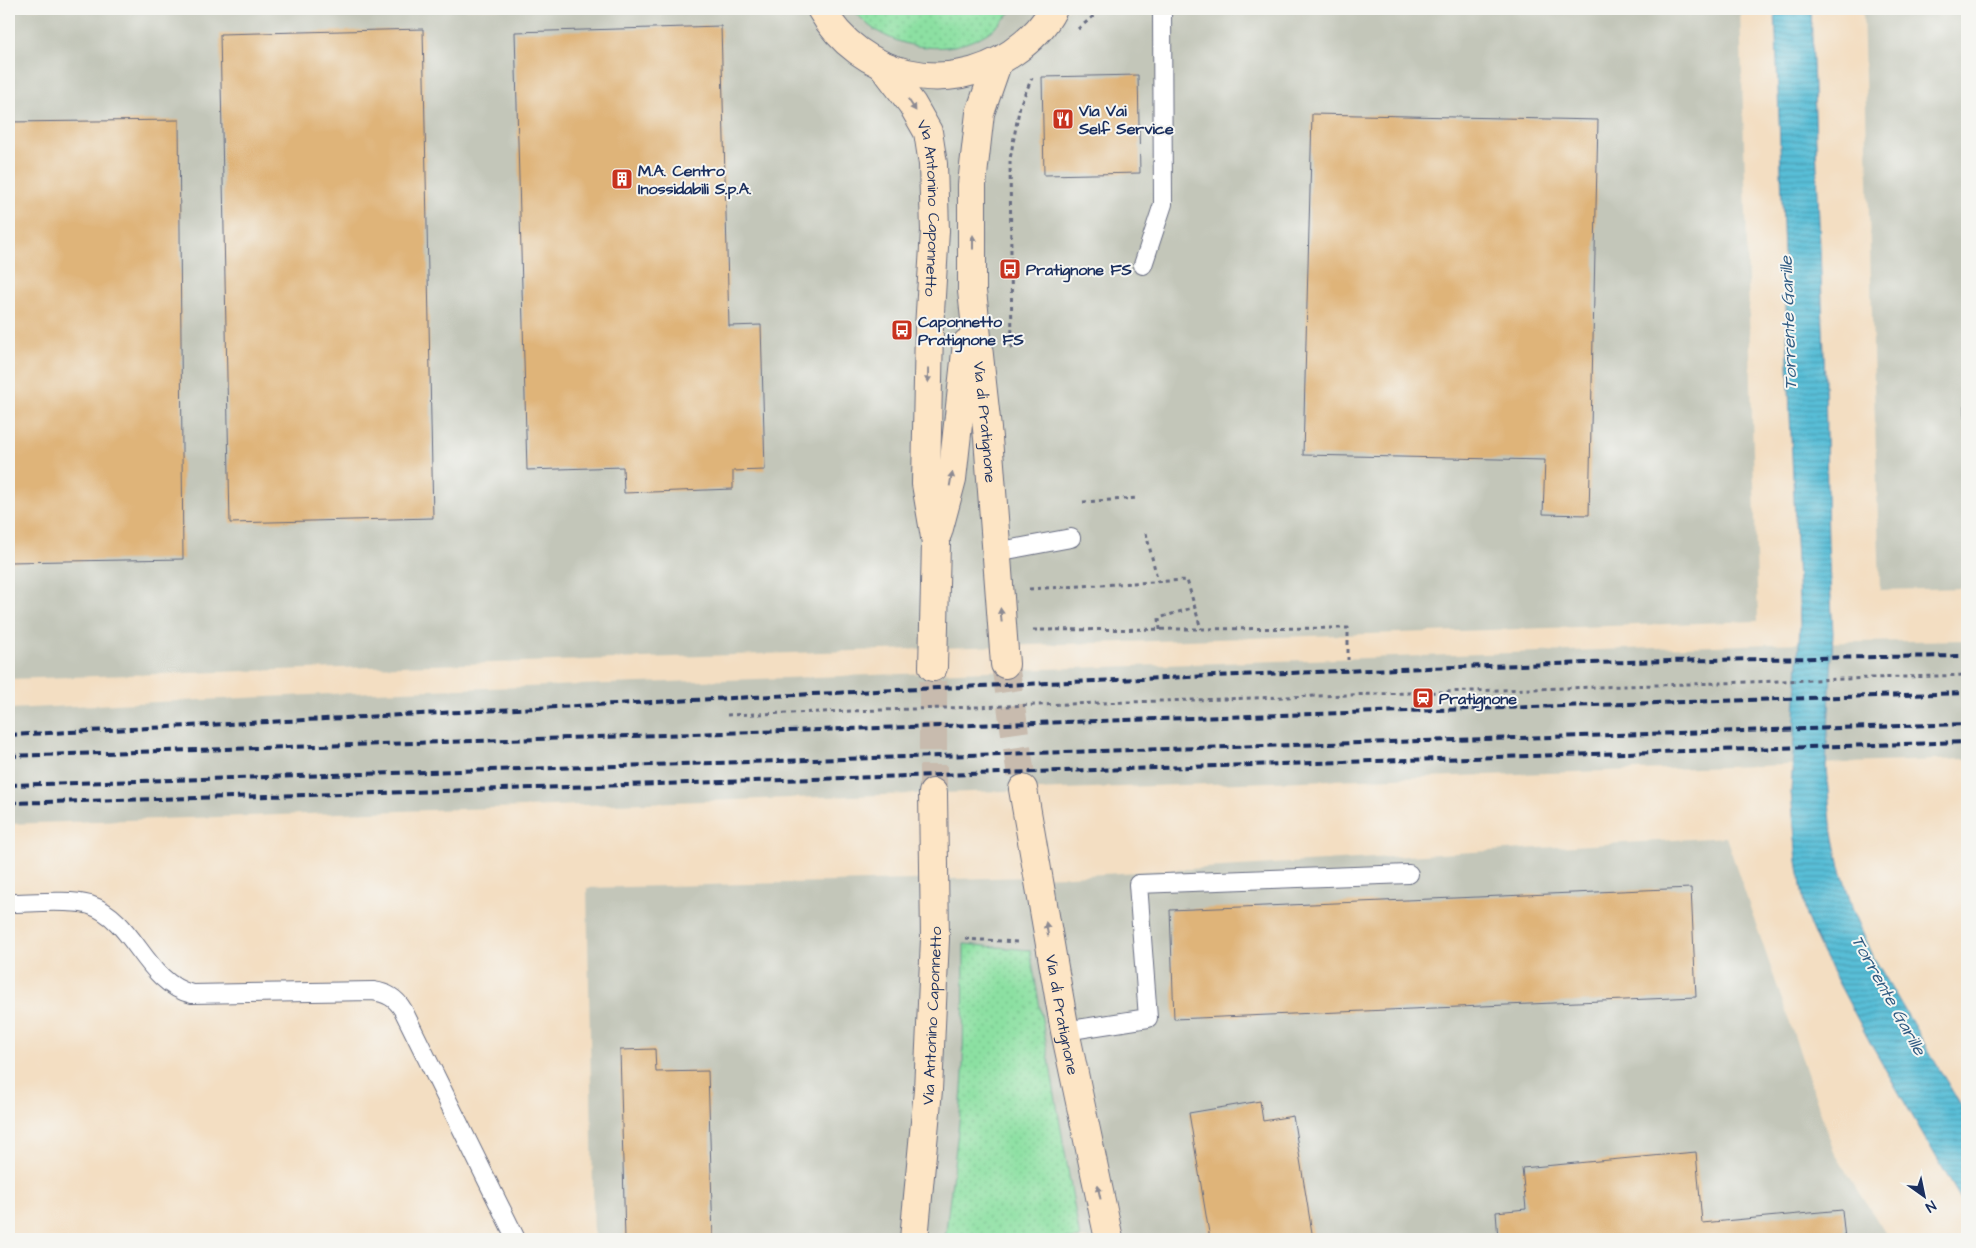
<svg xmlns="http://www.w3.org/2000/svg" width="1976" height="1248" font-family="'Architects Daughter',sans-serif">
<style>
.industrial{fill:#c3c6b9}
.grass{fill:url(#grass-dots);stroke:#548880}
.water{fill:url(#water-rules);stroke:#3a769a}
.building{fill:#dfb479}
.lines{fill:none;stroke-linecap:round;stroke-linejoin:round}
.secondary-tunnel{stroke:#c8bbae;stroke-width:28;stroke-dasharray:28 14;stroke-linecap:butt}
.lane-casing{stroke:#676c81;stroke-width:20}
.secondary-casing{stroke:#676c81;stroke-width:30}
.path{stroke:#676c81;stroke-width:3;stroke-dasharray:4 4;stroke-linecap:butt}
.lane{stroke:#fff;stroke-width:18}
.secondary{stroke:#fde5c5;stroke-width:28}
.rail{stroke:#1b2f5e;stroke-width:4;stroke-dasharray:8 4;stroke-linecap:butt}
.oneway{fill:#8c8a92}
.labels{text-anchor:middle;stroke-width:4;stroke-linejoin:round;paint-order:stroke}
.poi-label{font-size:16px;font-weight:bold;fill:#1b2f5e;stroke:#f6f6f2;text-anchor:start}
.street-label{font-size:16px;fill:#1b2f5e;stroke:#f6f6f2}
.water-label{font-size:18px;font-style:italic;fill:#2e5a82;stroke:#f6f6f2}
</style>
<defs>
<pattern id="grass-dots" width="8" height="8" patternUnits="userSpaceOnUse" patternTransform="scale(1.25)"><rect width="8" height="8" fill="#8ce0a2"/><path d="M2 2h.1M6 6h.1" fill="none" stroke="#78c08e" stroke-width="1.8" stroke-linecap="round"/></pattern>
<pattern id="water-rules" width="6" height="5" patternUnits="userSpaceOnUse" patternTransform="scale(1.25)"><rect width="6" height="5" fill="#59bed7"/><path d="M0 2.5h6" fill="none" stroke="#499bb2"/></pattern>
</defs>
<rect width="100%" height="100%" fill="#f6f6f2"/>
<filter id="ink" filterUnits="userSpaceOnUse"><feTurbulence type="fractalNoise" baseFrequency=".02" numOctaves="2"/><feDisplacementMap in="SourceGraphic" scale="10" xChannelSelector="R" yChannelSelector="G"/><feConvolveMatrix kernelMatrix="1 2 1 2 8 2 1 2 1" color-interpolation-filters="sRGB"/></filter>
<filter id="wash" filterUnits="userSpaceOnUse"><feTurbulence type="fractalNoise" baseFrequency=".0096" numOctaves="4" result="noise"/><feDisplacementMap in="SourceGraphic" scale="20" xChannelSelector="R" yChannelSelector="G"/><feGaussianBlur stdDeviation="1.12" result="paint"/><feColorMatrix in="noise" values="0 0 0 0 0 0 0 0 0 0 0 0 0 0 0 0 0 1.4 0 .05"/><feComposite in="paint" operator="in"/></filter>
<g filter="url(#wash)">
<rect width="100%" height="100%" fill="#f3dec2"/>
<g class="industrial">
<polygon points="9,9 1740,9 1758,621 9,679"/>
<polygon points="1863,9 1967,9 1967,588 1880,590"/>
<polygon points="1967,640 1967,759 9,824 9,709 374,692 1803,643"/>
<polygon points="1726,837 1834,1152 1889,1239 594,1239 587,888 1070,876"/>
</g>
<g class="grass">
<path d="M852,9H1014C1007,16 1000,24 992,30C957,55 910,52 875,30C867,25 859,16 852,9Z"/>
<polygon points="964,944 1030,950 1080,1239 945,1239 960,1114 963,1075"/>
</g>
<polygon class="water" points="1775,9 1811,9 1825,380 1828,545 1833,633 1826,768 1831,823 1839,863 1853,910 1874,958 1967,1116 1967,1210 1873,1048 1822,952 1806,916 1797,861 1791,792 1800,624 1790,415"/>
<g id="blocks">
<g class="building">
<polygon points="721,26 729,326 761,325 765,470 733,471 733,489 624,493 623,467 527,470 515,32"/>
<polygon points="423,29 433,518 230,523 220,34"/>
<polygon points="1138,75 1140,173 1044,175 1042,77"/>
<polygon points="1312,114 1598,120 1589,515 1543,514 1545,460 1303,455"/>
<polygon points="179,120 183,559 9,562 9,122"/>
<rect x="1965" y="234" width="2" height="206"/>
<polygon points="1691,888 1696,997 1174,1019 1170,910"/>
<polygon points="655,1049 656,1072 708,1071 713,1239 625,1239 620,1050"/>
<polygon points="1260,1101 1263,1121 1293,1116 1313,1239 1210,1239 1189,1113"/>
<polygon points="1696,1152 1702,1223 1842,1210 1845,1239 1498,1239 1496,1212 1526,1209 1522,1168"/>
</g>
</g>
</g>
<g filter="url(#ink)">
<use href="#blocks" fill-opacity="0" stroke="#676c81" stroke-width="1"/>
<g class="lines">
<g class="secondary-tunnel">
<polyline points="1005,664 1023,789"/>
<polyline points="933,793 933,667"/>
</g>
<g class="lane-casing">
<g id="lane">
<polyline points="1143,265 1163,204 1162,9"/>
<polyline points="996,552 1071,538"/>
<path d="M9,903C31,903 69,899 90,905C135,920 145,983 192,994L373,991C387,993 396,998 403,1010L516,1239"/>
<polyline points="1065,1031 1148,1018 1138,884 1409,874"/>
</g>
</g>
<g class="secondary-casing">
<g id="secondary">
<path d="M821,9C859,77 948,97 1012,53C1028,42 1044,27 1053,9"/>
<path id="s1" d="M997,64L980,113L974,166L972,185V291L988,438L1005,664"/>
<path id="s2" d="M883,66L912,104L928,132L933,164L935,231L929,328L926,484L936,543L933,667"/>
<polyline points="938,532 952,479 967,343"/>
<path id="s3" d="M1023,789L1065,1031L1109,1239"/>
<path id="s4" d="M914,1239L928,1090L935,939L933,793"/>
</g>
</g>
<g class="path">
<polyline points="1078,29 1102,9"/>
<polyline points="1012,349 1010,159 1020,105 1032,78"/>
<polyline points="1083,502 1138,498"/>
<polyline points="1146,533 1158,582"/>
<polyline points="1029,589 1187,580 1201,629"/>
<polyline points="1033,630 1348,628 1348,660"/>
<polyline points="1160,630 1159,618 1195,607"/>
<polyline points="727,715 1967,675"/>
<polyline points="965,939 1019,942"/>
</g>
<use href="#lane" class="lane"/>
<use href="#secondary" class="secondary"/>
<g class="rail">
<path d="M9,735C661,703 1314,662 1967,656"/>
<polyline points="9,756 1967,693"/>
<polyline points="9,785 1967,724"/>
<polyline points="9,803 379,793 1967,742"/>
</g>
</g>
<defs><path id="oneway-solid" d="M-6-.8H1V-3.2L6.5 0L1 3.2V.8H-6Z" transform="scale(1.25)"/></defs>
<g class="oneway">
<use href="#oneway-solid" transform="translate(912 105) rotate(57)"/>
<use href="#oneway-solid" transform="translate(973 242) rotate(-90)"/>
<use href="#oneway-solid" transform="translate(928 376) rotate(91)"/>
<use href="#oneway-solid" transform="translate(951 479) rotate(-80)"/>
<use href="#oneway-solid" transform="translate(1001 615) rotate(-95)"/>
<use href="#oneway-solid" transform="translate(1047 929) rotate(-100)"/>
<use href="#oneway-solid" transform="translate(1099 1192) rotate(-102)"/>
</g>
</g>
<defs>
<g id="restaurant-square" transform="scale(1.125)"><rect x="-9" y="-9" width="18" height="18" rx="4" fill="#c8321e" stroke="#f6f6f2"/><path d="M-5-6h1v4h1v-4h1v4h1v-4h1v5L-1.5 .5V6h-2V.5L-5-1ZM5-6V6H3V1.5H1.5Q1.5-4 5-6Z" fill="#fff"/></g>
<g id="building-square" transform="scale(1.125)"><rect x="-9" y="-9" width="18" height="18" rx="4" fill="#c8321e" stroke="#f6f6f2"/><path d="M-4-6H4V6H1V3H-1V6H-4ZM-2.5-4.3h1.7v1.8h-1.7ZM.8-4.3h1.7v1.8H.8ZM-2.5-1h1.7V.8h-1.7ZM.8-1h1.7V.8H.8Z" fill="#fff"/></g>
<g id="bus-square" transform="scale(1.125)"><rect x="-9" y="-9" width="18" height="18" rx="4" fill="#c8321e" stroke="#f6f6f2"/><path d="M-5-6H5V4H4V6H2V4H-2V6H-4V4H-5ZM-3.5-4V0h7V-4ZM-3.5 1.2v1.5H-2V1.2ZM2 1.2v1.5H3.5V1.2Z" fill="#fff"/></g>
<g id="station-square" transform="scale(1.125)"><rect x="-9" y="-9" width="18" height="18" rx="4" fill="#c8321e" stroke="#f6f6f2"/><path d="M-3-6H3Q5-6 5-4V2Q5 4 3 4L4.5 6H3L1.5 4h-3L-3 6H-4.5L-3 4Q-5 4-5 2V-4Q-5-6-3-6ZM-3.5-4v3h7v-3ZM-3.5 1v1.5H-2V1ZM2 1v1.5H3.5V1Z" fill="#fff"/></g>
</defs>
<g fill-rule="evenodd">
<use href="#restaurant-square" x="1063" y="119"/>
<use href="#building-square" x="622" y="179"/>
<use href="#bus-square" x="1010" y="269"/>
<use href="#bus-square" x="902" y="330"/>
<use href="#station-square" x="1423" y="698"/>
</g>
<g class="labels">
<g class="poi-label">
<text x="1079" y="116">Via Vai<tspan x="1079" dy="18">Self Service</tspan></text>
<text x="638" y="176">M.A. Centro<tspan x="638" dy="18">Inossidabili S.p.A.</tspan></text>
<text x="1026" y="275">Pratignone FS</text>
<text x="918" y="327">Caponnetto<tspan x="918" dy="18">Pratignone FS</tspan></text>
<text x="1439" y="704">Pratignone</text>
</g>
<g class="street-label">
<text dy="6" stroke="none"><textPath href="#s2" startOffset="156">Via Antonino Caponnetto</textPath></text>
<text dy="6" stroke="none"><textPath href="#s1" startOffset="362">Via di Pratignone</textPath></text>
<text dy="6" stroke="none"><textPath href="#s3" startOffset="229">Via di Pratignone</textPath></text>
<text dy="6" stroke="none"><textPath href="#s4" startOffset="224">Via Antonino Caponnetto</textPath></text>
</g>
<g class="water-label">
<text transform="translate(1788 323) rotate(-92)" y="6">Torrente Garille</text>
<text transform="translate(1889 995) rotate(61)" y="6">Torrente Garille</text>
</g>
</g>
<rect width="1976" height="1248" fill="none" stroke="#f6f6f2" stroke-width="30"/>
<g transform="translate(1924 1196) rotate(147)" stroke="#f6f6f2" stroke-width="4" paint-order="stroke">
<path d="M0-4L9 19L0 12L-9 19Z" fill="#1b2f5e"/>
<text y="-8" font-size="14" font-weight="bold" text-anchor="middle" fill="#1b2f5e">N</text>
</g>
</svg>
